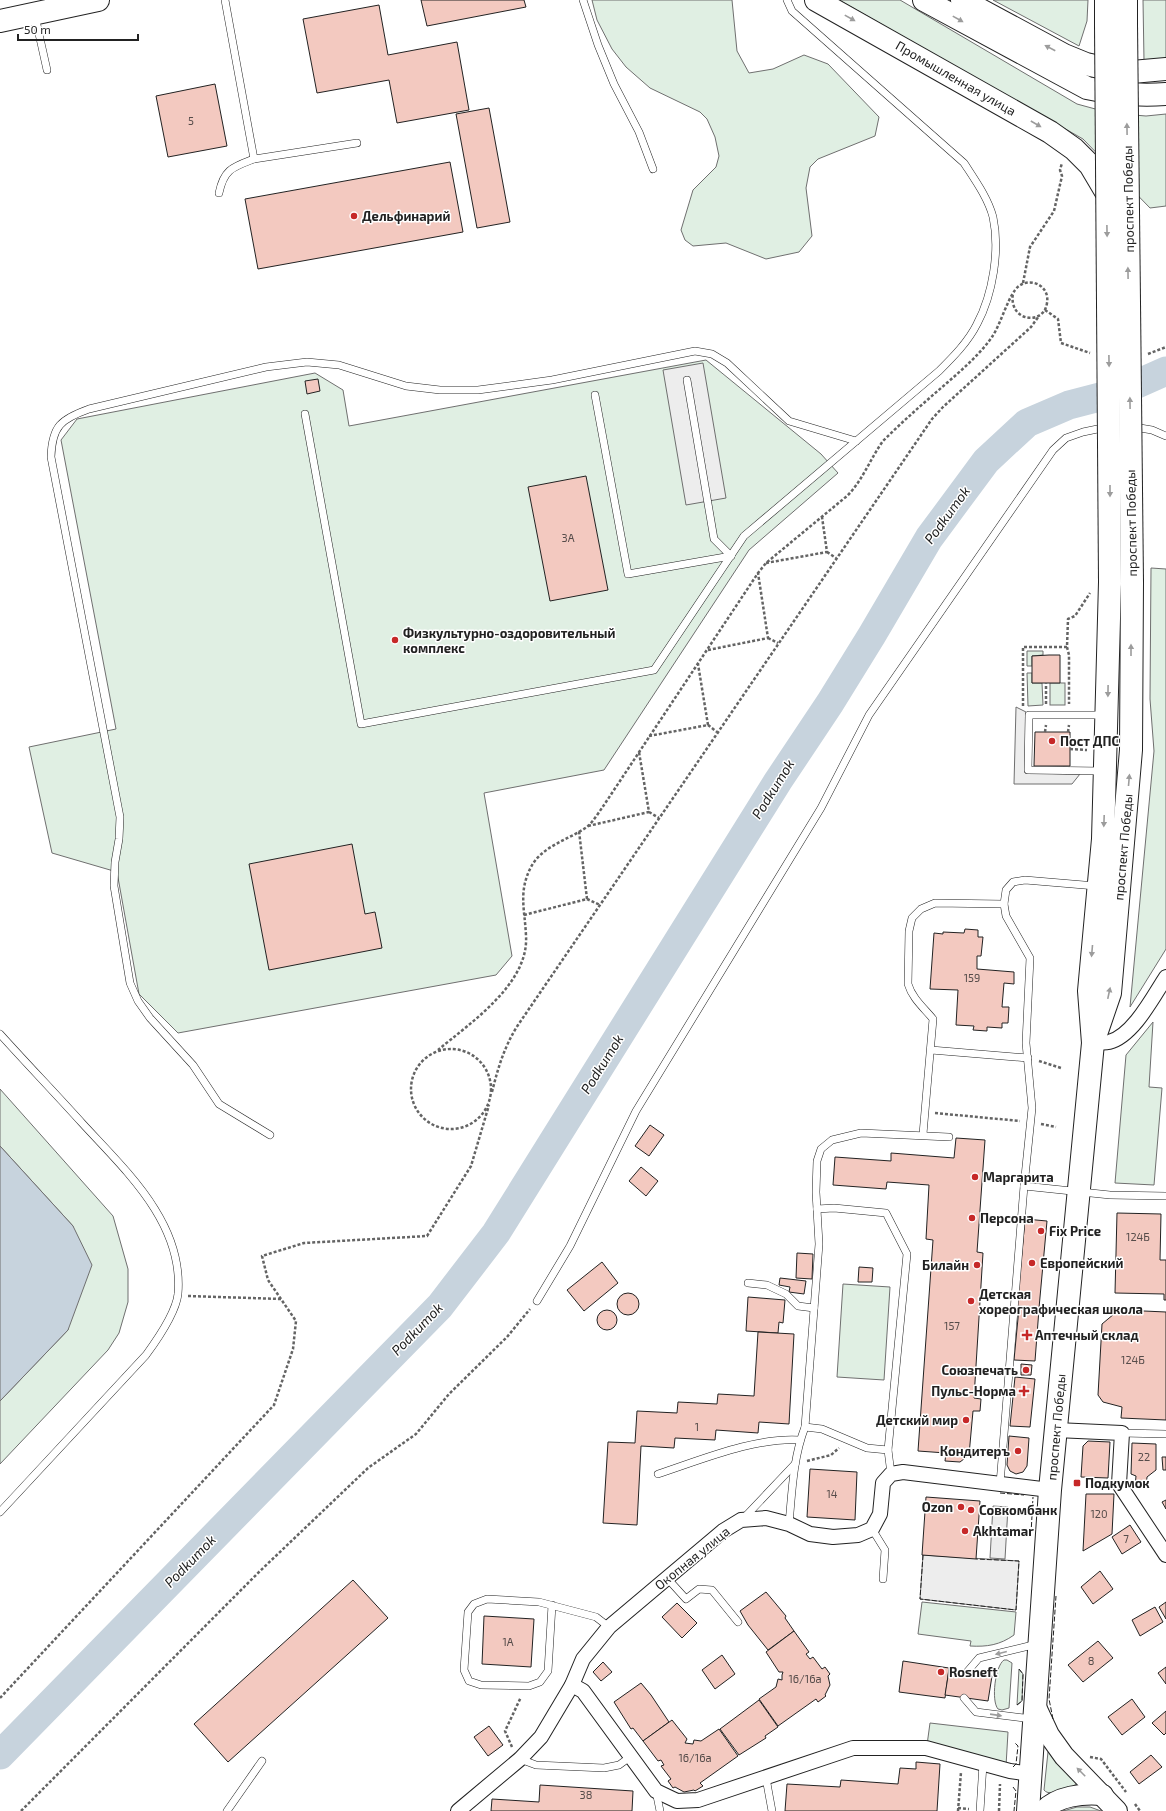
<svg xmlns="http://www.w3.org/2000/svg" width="1166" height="1811" font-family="'Exo 2',sans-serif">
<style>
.green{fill:#e0efe3;stroke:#6f6f6f}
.parking{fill:#ededed;stroke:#6f6f6f}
.water{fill:#c7d3dd;stroke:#6f6f6f}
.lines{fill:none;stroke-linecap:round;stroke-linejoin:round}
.river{stroke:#c7d3dd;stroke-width:29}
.building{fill:#f3c9c0;stroke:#222}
.lane-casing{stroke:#222;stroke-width:8}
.street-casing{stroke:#222;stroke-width:16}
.secondary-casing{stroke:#222;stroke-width:22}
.primary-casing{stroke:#222;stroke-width:24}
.path{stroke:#646464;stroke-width:2.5;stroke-dasharray:3 2;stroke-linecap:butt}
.lane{stroke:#fff;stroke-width:7}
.street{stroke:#fff;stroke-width:14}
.secondary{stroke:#fff;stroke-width:20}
.primary{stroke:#fff;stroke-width:22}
.primary-bridge-casing{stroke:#222;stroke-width:24;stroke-linecap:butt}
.primary-bridge{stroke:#fff;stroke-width:22}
.fence{stroke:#222;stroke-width:1;stroke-dasharray:5 2;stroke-linecap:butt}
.oneway{fill:#9c9c9c}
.poi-dot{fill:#c62828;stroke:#fff;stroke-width:1.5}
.labels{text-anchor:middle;stroke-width:3;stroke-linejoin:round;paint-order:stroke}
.number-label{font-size:11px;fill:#564c4a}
.street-label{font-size:13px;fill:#222;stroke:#fff}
.poi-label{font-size:13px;font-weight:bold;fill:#222;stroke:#fff;text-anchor:start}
.water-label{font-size:14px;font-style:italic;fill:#222;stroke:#fff}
</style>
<rect width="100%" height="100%" fill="#fff"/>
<g class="green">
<polygon points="592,0 732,0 737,51 749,73 773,69 804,55 828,64 879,117 875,136 818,159 810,167 806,188 812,236 799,252 766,259 726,243 693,246 685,240 681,230 693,190 716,167 719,156 715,137 707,119 700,112 650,88 626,67 612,49 597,20"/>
<polygon points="839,0 900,0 1077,104 1110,113 1146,116 1166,114 1166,206 1150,208 1083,139"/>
<polygon points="993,0 1088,0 1087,21 1079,46"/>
<polygon points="1143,0 1166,0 1166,59 1144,61"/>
<polygon points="706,360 821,454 838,473 749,550 604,770 484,793 512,956 496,975 178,1033 139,994 117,872 52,853 29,747 116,729 61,440 77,419 315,373 343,390 349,426"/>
<polygon points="1151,568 1166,569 1166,949 1130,1007 1154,751 1150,699"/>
<polygon points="1027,651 1043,651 1043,655 1032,656 1032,666 1027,666"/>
<polygon points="1027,673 1032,673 1032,683 1042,683 1043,705 1028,706"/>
<rect x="1050" y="683" width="15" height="22"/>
<polygon points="1153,1022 1149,1087 1162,1088 1154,1185 1115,1183 1126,1055"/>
<polygon points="0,1089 113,1216 128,1269 128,1302 119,1333 108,1350 0,1464 0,1401 68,1330 73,1226 0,1146"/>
<polygon points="843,1284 890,1287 884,1380 837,1377"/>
<path d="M922,1602L1016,1612L1014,1635C1000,1645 987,1647 970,1646L971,1641L918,1634Z"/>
<path d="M1004,1660H1007L1012,1663L1009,1708L1002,1710L998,1709C991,1701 995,1666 1004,1660Z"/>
<polygon points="1019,1669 1023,1674 1022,1701 1017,1705"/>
<polygon points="930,1723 1008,1732 1006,1766 927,1745"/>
<path d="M1048,1752H1051L1079,1781C1074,1788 1050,1798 1044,1790Z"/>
<polygon points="1077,1807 1090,1807 1101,1811 1063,1811"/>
</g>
<g class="parking">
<polygon points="703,363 726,498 686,505 663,370"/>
<polygon points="1016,707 1026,712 1025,773 1080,774 1072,784 1014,784"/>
<polygon points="993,1506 1008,1507 1005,1559 990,1558"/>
<polygon points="923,1555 1019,1561 1016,1610 920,1599"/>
</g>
<polygon class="water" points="0,1146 73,1226 92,1265 68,1330 0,1401"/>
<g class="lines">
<polyline class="river" points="0,1755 440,1306 496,1233 778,781 830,703 872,635 929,538 986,461 1027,423 1069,405 1119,392 1166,371"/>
</g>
<g class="building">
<polygon points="421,0 524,0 526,7 427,26"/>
<polygon points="379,5 388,55 457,42 469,110 397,123 389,80 317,93 303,19"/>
<polygon points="215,84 227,146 168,157 156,96"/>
<polygon points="489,108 510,222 477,228 456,114"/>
<polygon points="450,162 463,232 258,269 245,199"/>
<polygon points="318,379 320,391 307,394 305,381"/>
<polygon points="586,476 608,590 550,601 528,487"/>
<polygon points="1049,655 1060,655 1060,683 1032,683 1032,656"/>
<polygon points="1035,732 1070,732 1070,766 1034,766"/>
<polygon points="352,844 365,914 375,912 382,948 269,970 249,864"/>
<polygon points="965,929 978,930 978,937 983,937 981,956 977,956 977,969 1014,972 1014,984 1004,983 1002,1007 1009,1007 1008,1023 1002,1023 1002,1028 987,1027 987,1031 973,1030 974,1026 956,1025 958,990 930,989 934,933 943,934 943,932 964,933"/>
<polygon points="650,1125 664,1135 649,1156 635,1146"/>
<polygon points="956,1138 985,1140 977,1252 983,1253 974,1398 981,1399 980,1411 973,1411 969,1455 960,1462 945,1461 946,1453 918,1451 933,1240 926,1239 929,1185 887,1182 886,1189 833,1185 835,1157 891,1161 891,1153 954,1158"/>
<polygon points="641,1167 658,1181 646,1196 629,1181"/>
<polygon points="1117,1213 1161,1214 1160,1260 1166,1260 1166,1300 1164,1300 1164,1294 1115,1293"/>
<polygon points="1025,1219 1047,1221 1039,1308 1017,1306"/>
<polygon points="797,1253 813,1254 812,1279 796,1278"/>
<polygon points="602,1262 618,1283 584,1311 567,1290"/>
<polygon points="859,1267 873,1268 872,1282 858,1282"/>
<polygon points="780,1278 806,1281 804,1294 789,1292 790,1287 779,1285"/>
<circle cx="628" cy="1304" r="11"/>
<polygon points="748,1297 785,1300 783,1323 779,1322 778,1333 746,1331"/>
<polygon points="1019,1308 1039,1309 1035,1361 1014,1360"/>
<circle cx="607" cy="1320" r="10"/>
<polygon points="1122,1310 1166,1312 1166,1420 1121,1418 1122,1407 1103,1402 1098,1395 1102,1324 1114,1314"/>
<polygon points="758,1332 794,1334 789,1424 759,1422 758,1433 716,1430 715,1440 675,1438 674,1448 641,1446 637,1525 603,1523 608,1442 635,1443 637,1411 677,1413 678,1402 717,1404 718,1394 754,1396"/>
<polygon points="1021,1364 1032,1365 1031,1375 1021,1375"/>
<polygon points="1015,1377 1035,1379 1030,1427 1010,1426"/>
<polygon points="1009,1436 1029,1438 1027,1466 1023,1472 1016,1474 1010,1471 1007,1465"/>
<polygon points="1088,1441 1110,1442 1108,1478 1081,1477 1083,1446"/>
<polygon points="1132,1443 1156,1444 1156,1470 1147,1477 1146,1487 1135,1487 1136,1476 1131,1474"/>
<polygon points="1162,1457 1166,1457 1166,1470 1163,1470"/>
<polygon points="810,1469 857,1472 855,1520 807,1517"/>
<polygon points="1086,1494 1114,1494 1112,1534 1083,1551"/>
<polygon points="926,1497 980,1501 976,1559 922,1555"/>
<polygon points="1166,1500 1166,1509 1162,1502"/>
<polygon points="1130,1525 1141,1542 1122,1554 1112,1537"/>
<polygon points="1100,1571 1113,1589 1093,1604 1081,1587"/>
<polygon points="353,1580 388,1618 228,1762 194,1724"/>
<polygon points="766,1592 786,1616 785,1618 794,1631 768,1650 748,1625 740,1611"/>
<polygon points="1166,1602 1166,1619 1159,1607"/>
<polygon points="677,1603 697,1623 682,1638 662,1617"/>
<polygon points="1155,1607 1163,1622 1140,1636 1132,1620"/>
<polygon points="484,1616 534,1619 531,1667 482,1664"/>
<polygon points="794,1631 809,1652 806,1654 810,1659 813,1657 822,1669 825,1667 830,1674 828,1676 830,1685 825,1695 826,1696 818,1702 816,1699 778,1726 759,1699 776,1687 778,1679 782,1680 782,1675 783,1672 779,1672 766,1652"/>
<polygon points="1098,1641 1113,1658 1083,1682 1068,1665"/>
<polygon points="722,1655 735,1674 715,1689 702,1670"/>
<polygon points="903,1661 949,1668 945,1698 899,1692"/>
<polygon points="603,1662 612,1672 601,1681 593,1672"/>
<polygon points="1166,1667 1166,1684 1158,1673"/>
<polygon points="949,1670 992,1676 988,1701 945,1695"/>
<polygon points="641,1683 651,1695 669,1722 643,1741 633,1728 631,1729 614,1702"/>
<polygon points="1132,1699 1145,1717 1122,1735 1108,1717"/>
<polygon points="759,1700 778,1727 765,1736 766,1738 739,1755 720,1729"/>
<polygon points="1166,1711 1166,1733 1164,1735 1152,1723"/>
<polygon points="672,1720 687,1739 685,1743 693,1744 694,1740 701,1741 719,1729 738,1756 700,1783 703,1786 695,1791 694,1790 684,1792 675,1787 673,1788 668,1781 671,1779 661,1766 664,1765 661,1760 658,1761 643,1741"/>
<polygon points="489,1726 503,1745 488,1756 474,1737"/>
<polygon points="1151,1755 1162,1767 1139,1784 1130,1772"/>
<polygon points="916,1762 940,1764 937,1811 785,1811 787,1784 840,1787 841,1780 898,1784 900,1768 916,1769"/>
<polygon points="540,1785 633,1791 632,1811 491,1811 492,1799 539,1802"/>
</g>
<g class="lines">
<g class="lane-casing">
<g id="lane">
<polyline points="225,0 254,159 357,143"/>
<polyline points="583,0 598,45 614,84 639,132 653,169"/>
<polyline points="35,16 47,70"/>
<path d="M219,193C224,169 233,167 254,159"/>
<polyline points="687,380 714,539 731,556"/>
<polyline points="595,395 628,574 731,556"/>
<path d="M305,414L361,724L654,670L744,536L939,371C953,357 968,342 977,324C993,294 1000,250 993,217C988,198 975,180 964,163L792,11L787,0"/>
<polyline points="1134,427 1152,430 1166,436"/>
<polyline points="1102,771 1028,770 1029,715 1105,715"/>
<polyline points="1096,886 1025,880 1013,882 1006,890 1004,904 1006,916 1030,958 1026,1043 1032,1108 1024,1186 1110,1195 1166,1196"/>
<path d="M0,1034C27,1064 55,1093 82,1123C126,1171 184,1223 178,1294C176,1312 157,1340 146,1355L0,1512"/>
<polyline points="931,1050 1028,1058"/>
<path d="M923,1134L933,1019C924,1008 912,998 908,984L909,931L912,918L921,909L935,903L1004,904"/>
<path d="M270,1135L219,1104L193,1065L150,1018L138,1001L130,983L114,886L115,862L119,839L120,817L51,457C52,426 61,419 89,409L266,367L307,362L339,365L406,386L440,390H478L552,380L695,351L712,354L727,363L789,421L856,441"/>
<polyline points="817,1209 834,1208 886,1213 907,1254 888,1450 891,1474"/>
<polyline points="748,1283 767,1285 786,1294 798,1306 814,1308"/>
<polyline points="537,1301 570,1246 636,1111 821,808 869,715 1053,450 1066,438 1083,432 1107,427"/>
<polyline points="805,1427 822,1429 867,1448 888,1450"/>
<polyline points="1122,1433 1166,1434"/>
<path d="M658,1474C701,1460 755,1437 800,1440"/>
<polyline points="1000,1484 1024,1186"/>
<polyline points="743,1519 795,1464"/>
<path d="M789,1524C792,1492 793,1458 805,1427L819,1244L816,1192L817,1161L821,1149L832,1140L861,1133L949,1137"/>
<polyline points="872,1529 885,1550 883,1579"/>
<polyline points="667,1578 686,1599 699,1589 712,1590 738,1622"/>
<polyline points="552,1605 548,1671 540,1682 529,1686 481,1685 469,1681 464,1670 468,1612 474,1604 487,1599 539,1602 596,1617 609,1627"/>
<polyline points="967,1672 979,1658 1037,1644"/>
<polyline points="964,1698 976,1712 1032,1719"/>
<polyline points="520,1759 536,1765 604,1768 619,1765 630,1757"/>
<polyline points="766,1778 772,1811"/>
<polyline points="656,1791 660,1811"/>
<polyline points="227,1811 262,1761"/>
<polyline points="980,1811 983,1764"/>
</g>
</g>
<g class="street-casing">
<g id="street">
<path d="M1093,1043C1098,1043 1104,1043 1109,1042C1133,1036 1153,997 1166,977"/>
<polyline points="1056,1430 1122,1433 1119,1484 1166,1555"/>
<polyline points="572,1685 583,1691 656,1791 677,1801 698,1800 853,1748 926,1748 1010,1771 1031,1774"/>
<polyline points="458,1811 520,1759 541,1737 572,1685 583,1659 609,1627 723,1531 741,1520 766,1518 789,1524 810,1534 833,1537 858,1535 872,1529 880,1514 883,1483 891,1474 903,1472 1050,1490"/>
</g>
</g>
<g class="secondary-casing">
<g id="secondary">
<polyline points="1035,1705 1049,1735 1064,1756 1117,1811"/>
<path d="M1043,1811C1057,1796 1083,1793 1103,1795"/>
</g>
</g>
<g class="primary-casing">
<g id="primary">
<polyline points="816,0 1050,132 1074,149 1090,165 1106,192"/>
<path d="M924,0L1087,88C1114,94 1139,96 1166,94"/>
<polyline points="962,0 1064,55 1086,64 1117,71 1132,72 1166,69"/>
<polyline points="0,21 98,0"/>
<polyline points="1126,24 1126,0"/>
<polyline points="1106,25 1106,0"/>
<polyline points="1096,1034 1110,993 1131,750 1132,582"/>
<polyline points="1028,1811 1050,1490 1093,1043 1089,991 1103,839 1110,582"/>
</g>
</g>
<g class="path">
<polyline points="1023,283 1030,247 1054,211 1062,176 1060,170 1062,163"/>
<polyline points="1045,310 1058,319 1061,343 1090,353"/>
<polyline points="1148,354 1166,347"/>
<polyline points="827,552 836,558"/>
<polyline points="766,563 827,552 822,517"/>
<polyline points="768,638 778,643"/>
<polyline points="1067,647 1069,655 1069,704"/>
<polyline points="708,650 768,638 758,573"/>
<polyline points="1046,704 1046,683"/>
<polyline points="1023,706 1023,647 1067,647 1068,619 1075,616 1090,593"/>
<polyline points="708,725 717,732"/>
<polyline points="1045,732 1046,725"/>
<polyline points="1068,732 1069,725"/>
<polyline points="649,736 708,725 698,664"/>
<polyline points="1070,749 1087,750"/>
<polyline points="649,812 659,818"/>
<polyline points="588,826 649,812 639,752"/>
<polyline points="587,899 600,905"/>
<polyline points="524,915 587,899 579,831"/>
<circle cx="451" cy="1089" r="40"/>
<path d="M438,1050C470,1023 529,984 526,936C525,910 518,892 531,867C542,846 568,840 587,827C593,822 599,812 604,805L758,573L766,563L847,496C863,480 870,459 883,441C904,420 926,401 948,382C964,368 980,354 992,337C1001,324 1009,293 1019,286C1031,277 1050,286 1047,303C1044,326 1008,322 1013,293"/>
<polyline points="1039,1061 1061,1068"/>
<path d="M492,1092C498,1068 504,1047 518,1025L932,419L943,407L1031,327L1039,316"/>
<polyline points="935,1113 1020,1121"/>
<polyline points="1041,1124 1056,1127"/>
<polyline points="188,1296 281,1299"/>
<polyline points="807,1461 831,1455 839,1448"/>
<polyline points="0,1698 274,1405 293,1349 296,1321 268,1280 262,1256 304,1243 427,1236 471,1166 489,1105"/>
<polyline points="512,1747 505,1731 521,1697"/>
<polyline points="1090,1757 1101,1759 1126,1792"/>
<polyline points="1135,1804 1140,1811"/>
<polyline points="958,1808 969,1809"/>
<polyline points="21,1811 260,1571 368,1468 416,1434 449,1394 507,1337 530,1309"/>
<polyline points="958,1811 961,1772"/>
<polyline points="999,1811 1000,1784"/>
</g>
<use href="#lane" class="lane"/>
<use href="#street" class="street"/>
<use href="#secondary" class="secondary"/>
<use href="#primary" class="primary"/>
<g class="primary-bridge-casing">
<g id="primary-bridge">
<polyline points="1126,24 1132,582"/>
<polyline points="1106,25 1110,582"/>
</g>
</g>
<use href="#primary-bridge" class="primary-bridge"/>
<g class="fence">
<polyline points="1000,1493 1024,1495"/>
<polyline points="1031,1534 1033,1497"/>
<polyline points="923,1555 920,1599 1016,1610 1019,1561 976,1559"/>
<polyline points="1017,1705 1022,1701 1023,1674 1019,1669"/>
<polyline points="1053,1719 1049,1699 1056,1596"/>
<polyline points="1013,1767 1016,1764 1018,1746 1015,1743"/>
<polyline points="1013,1787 1016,1791 1014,1811"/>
</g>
</g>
<defs><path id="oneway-solid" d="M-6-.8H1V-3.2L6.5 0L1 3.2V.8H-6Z"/></defs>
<g class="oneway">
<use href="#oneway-solid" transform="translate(850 18) rotate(29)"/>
<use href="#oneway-solid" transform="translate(958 19) rotate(29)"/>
<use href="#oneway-solid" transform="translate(1050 48) rotate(-152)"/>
<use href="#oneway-solid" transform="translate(1036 124) rotate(30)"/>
<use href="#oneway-solid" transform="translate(1127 129) rotate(-91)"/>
<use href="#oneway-solid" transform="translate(1107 231) rotate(89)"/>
<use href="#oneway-solid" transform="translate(1128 273) rotate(-91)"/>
<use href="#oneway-solid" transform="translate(1109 361) rotate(89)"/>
<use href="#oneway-solid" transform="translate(1130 403) rotate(-91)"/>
<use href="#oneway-solid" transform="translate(1110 491) rotate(90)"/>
<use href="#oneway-solid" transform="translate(1131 650) rotate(-90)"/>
<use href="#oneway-solid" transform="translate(1108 691) rotate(91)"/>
<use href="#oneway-solid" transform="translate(1129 780) rotate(-85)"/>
<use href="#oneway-solid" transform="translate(1104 821) rotate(92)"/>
<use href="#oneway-solid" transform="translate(1092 951) rotate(95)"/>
<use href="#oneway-solid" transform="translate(1109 993) rotate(-78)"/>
<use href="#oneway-solid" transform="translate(1001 1653) rotate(166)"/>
<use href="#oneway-solid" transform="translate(996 1715) rotate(8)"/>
<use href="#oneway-solid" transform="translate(1081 1772) rotate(-135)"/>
</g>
<g class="poi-dot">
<circle cx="354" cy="216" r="4"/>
<circle cx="395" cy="640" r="4"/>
<circle cx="1052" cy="741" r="4"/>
<circle cx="975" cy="1177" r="4"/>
<circle cx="972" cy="1218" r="4"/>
<circle cx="1041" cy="1231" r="4"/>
<circle cx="1032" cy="1263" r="4"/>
<circle cx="977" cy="1265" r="4"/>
<circle cx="971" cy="1301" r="4"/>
<path d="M1025 1329h4v4h4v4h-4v4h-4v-4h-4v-4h4z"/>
<circle cx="1026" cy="1370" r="4"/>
<path d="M1022 1385h4v4h4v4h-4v4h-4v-4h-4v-4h4z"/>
<circle cx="966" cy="1420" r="4"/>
<circle cx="1018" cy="1451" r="4"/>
<rect x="1073" y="1479" width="8" height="8" rx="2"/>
<circle cx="961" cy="1507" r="4"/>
<circle cx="971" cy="1510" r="4"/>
<circle cx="965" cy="1531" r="4"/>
<circle cx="941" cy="1672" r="4"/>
</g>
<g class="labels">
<g class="number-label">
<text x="191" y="125">5</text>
<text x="568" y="542">3А</text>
<text x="972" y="982">159</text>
<text x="1138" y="1241">124Б</text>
<text x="952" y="1330">157</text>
<text x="1133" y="1364">124Б</text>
<text x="697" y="1431">1</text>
<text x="1144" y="1461">22</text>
<text x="832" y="1498">14</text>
<text x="1099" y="1518">120</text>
<text x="1126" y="1543">7</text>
<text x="508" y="1646">1А</text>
<text x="1091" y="1665">8</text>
<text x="805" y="1683">16/16а</text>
<text x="695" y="1762">16/16а</text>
<text x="586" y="1799">38</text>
</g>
<g class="street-label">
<text transform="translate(956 78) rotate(30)" y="5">Промышленная улица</text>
<text transform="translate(1128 199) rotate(-91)" y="5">проспект Победы</text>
<text transform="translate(1131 523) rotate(-91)" y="5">проспект Победы</text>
<text transform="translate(1123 847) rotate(-85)" y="5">проспект Победы</text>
<text transform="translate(1056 1427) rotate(-85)" y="5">проспект Победы</text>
<text transform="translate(692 1558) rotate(-39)" y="5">Окопная улица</text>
</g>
<g class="poi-label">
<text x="362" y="221">Дельфинарий</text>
<text x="403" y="638">Физкультурно-оздоровительный<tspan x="403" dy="15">комплекс</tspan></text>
<text x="1060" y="746">Пост ДПС</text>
<text x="983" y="1182">Маргарита</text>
<text x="980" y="1223">Персона</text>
<text x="1049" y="1236">Fix Price</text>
<text x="1040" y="1268">Европейский</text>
<text x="969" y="1270" text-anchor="end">Билайн</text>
<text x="979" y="1299">Детская<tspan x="979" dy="15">хореографическая школа</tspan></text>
<text x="1035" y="1340">Аптечный склад</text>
<text x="1018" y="1375" text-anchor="end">Союзпечать</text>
<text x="1016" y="1396" text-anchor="end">Пульс-Норма</text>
<text x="958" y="1425" text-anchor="end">Детский мир</text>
<text x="1010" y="1456" text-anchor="end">Кондитеръ</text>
<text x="1085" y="1488">Подкумок</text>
<text x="953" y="1512" text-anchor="end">Ozon</text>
<text x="979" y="1515">Совкомбанк</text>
<text x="973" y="1536">Akhtamar</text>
<text x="949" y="1677">Rosneft</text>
</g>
<g class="water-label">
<text transform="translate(947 515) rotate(-54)" y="5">Podkumok</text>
<text transform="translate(773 789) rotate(-58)" y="5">Podkumok</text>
<text transform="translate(602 1064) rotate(-58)" y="5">Podkumok</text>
<text transform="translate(417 1329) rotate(-46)" y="5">Podkumok</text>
<text transform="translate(190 1561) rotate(-46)" y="5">Podkumok</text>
</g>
</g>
<path d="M18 34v6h120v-6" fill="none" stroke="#222222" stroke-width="2"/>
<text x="24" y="34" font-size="12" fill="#222222" stroke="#ffffff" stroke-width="3" paint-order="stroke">50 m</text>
</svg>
